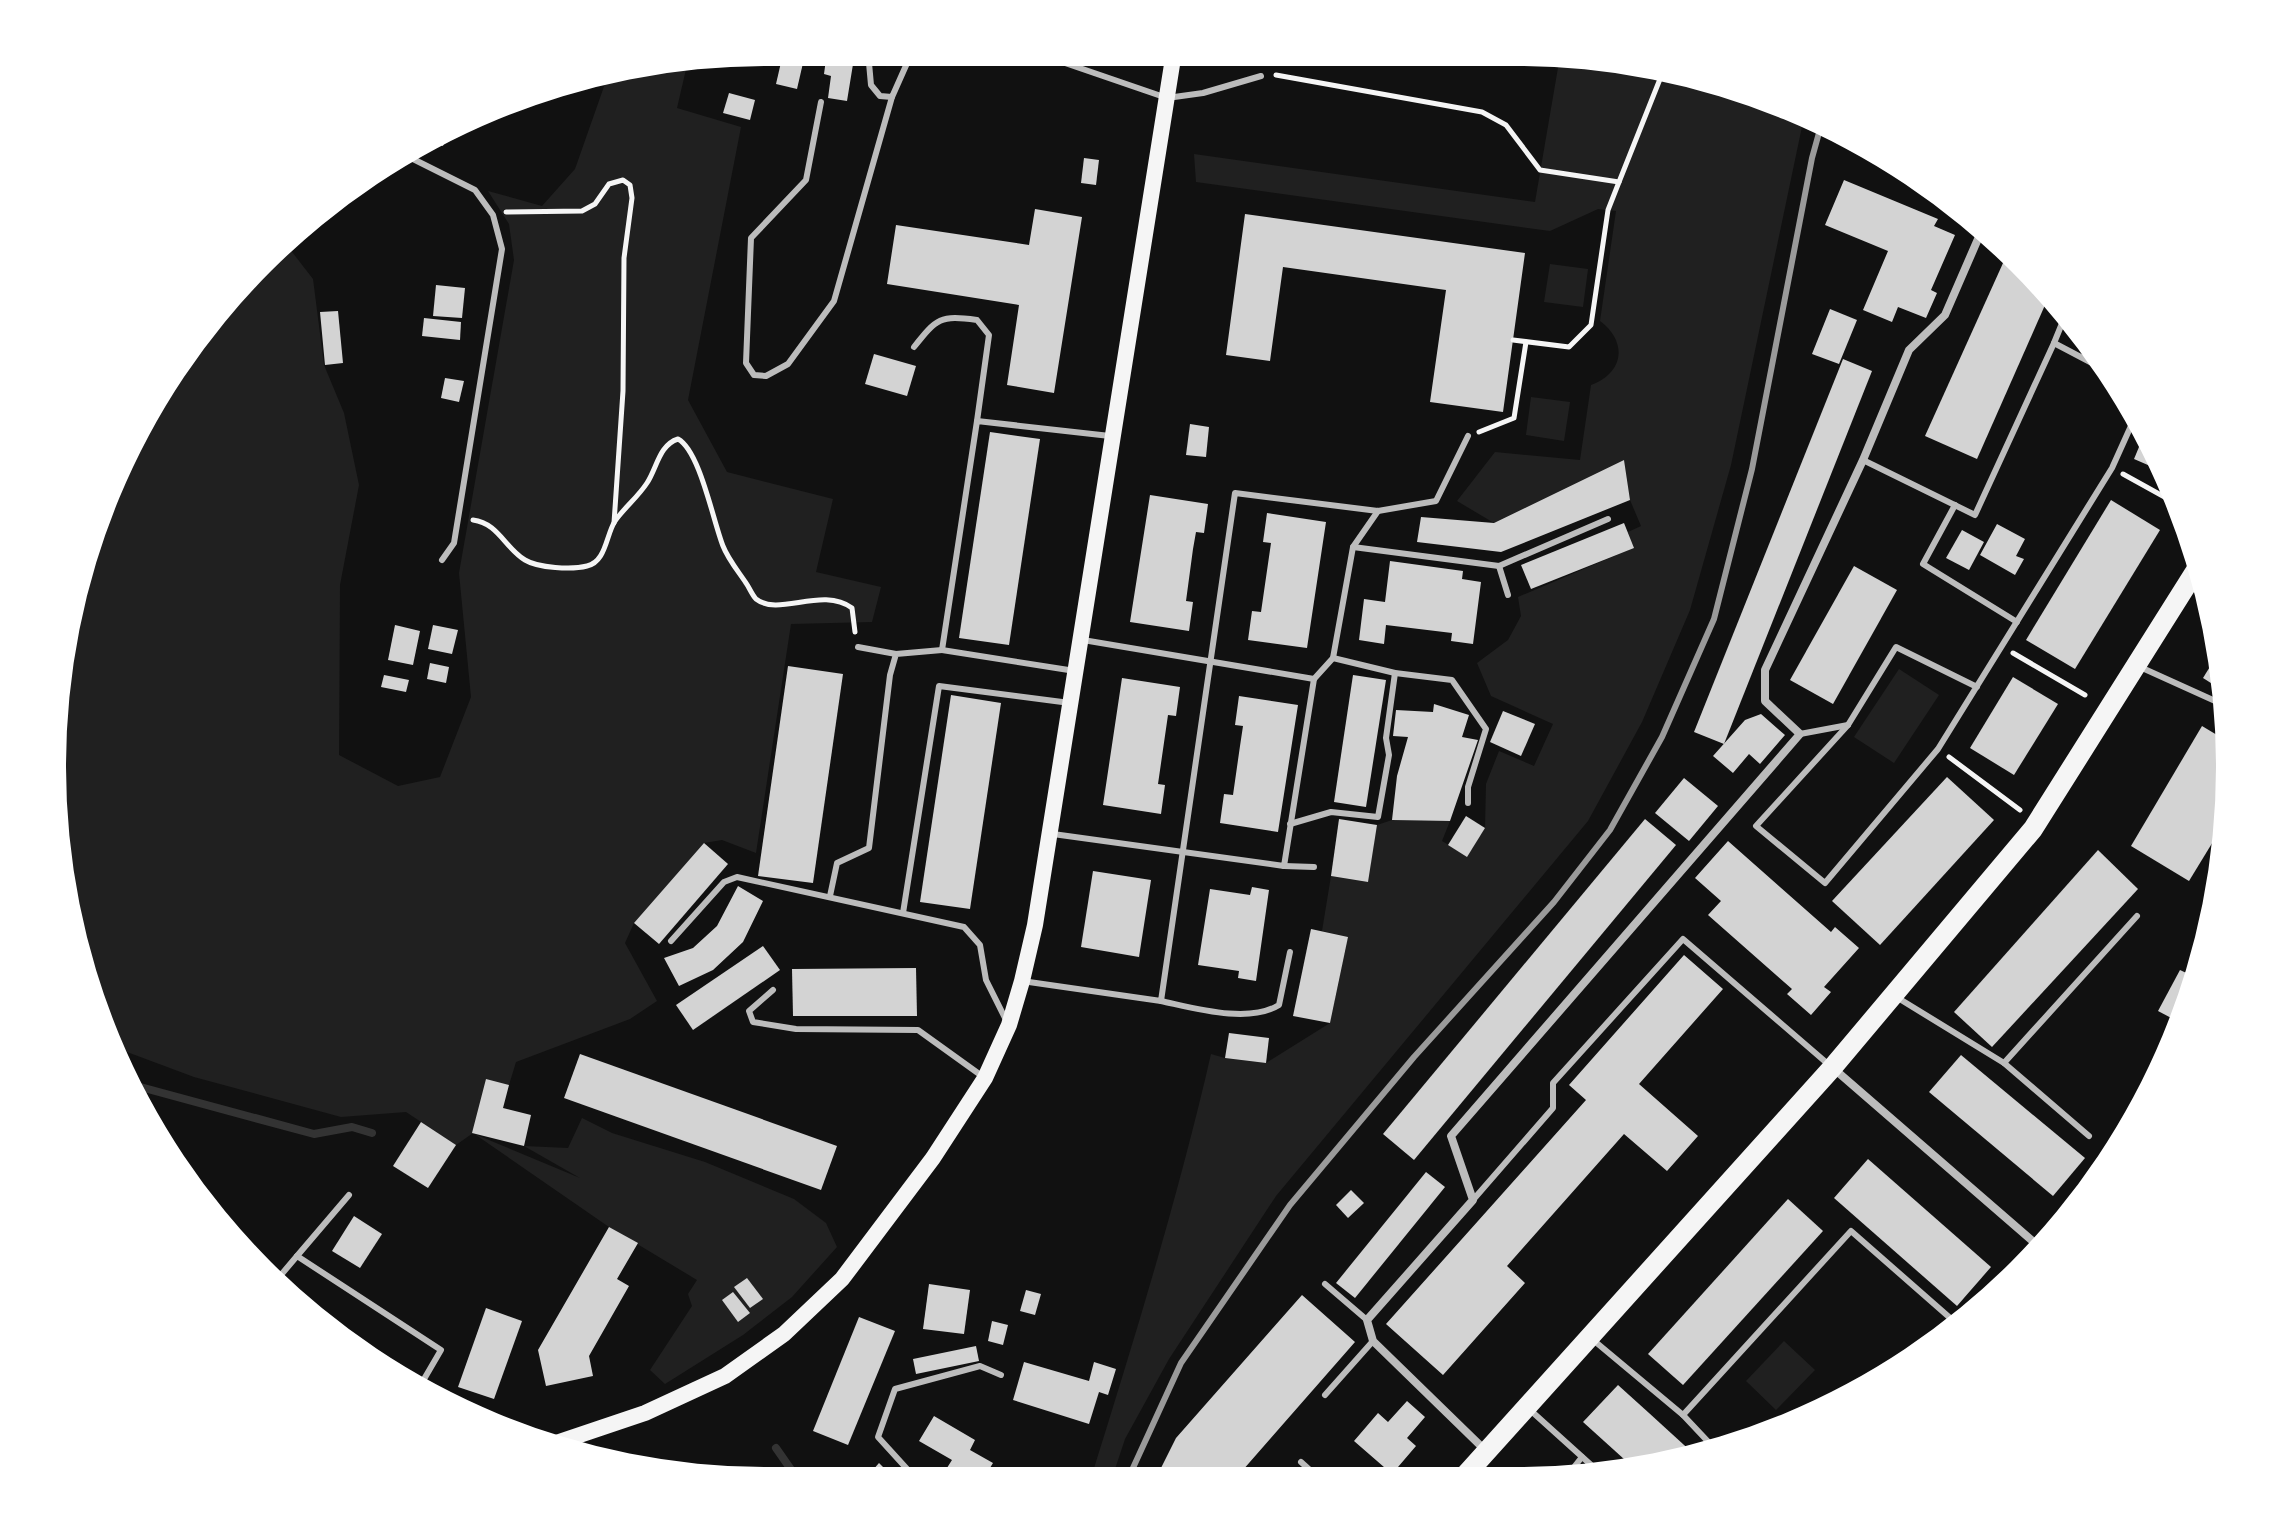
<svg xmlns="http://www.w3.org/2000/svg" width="2282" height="1533" font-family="Arial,sans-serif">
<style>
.green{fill:#202020}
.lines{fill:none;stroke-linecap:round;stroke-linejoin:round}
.stream{stroke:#333;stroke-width:8}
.building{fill:#d3d3d3}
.path{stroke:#f5f5f5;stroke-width:5}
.service{stroke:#bcbcbc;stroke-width:6}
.minor{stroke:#bcbcbc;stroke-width:8}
.secondary{stroke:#f5f5f5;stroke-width:16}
.primary{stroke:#f5f5f5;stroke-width:20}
.rail{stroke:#9a9a9a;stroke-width:6}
</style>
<rect width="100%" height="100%" fill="#111"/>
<g class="green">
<path d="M1560,56L1654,66L1804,117L1731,465L1690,610L1642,722L1588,821L1276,1196L1169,1359L1125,1439L1111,1481H1090C1134,1340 1178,1198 1211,1054L1225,1058L1266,1063L1330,1023L1348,937L1322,931L1331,876L1368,882L1377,825L1392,820L1450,821L1442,841L1467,856L1485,828L1486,784L1499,751L1534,766L1553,724L1491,696L1477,663L1508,640L1521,616L1518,597L1633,548L1628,532L1641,526L1630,500L1624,460L1494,523L1457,501L1495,452L1580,460L1591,385C1624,373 1628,342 1600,321L1616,211L1598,209L1550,231L1196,182L1194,154L1535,202Z"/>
<polygon points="687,65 677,108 741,127 688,400 727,472 833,499 816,572 881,587 872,622 791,624 756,853 722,840 704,843 634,923 625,943 657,1001 630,1019 516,1062 509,1085 472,1133 580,1178 524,1146 568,1148 582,1118 612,1133 705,1162 794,1199 826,1223 837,1247 792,1297 743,1335 665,1384 650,1370 692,1306 688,1294 697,1280 609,1227 473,1133 456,1145 406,1112 341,1117 194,1077 119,1049 66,906 54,719 106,493 200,331 289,248 313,279 324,365 344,413 359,485 340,585 339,755 398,786 440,777 471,697 459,573 514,260 509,224 488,191 542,206 575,169 607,78"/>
<polygon points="1550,264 1588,269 1583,307 1544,302"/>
<polygon points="1531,397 1570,402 1564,441 1526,435"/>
<polygon points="1899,669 1939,695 1894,763 1854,737"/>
<polygon points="1784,1341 1815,1370 1776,1410 1746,1381"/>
</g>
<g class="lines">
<g class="stream">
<polyline points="133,1085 314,1134 352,1127 372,1133"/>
<polyline points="776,1448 799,1481"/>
</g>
</g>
<g class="building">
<polygon points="827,52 855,52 847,101 828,98 831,76 824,74"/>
<polygon points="782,58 803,63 797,89 776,84"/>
<polygon points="729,93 755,100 750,120 723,113"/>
<polygon points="447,134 443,146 431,142"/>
<polygon points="1084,158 1099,160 1096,185 1081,183"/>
<polygon points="1844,180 1938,219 1934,226 1955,235 1931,290 1937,293 1926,318 1898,307 1892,322 1863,310 1888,251 1825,225"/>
<polygon points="1035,209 1082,217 1054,393 1007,385 1019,305 887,284 896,225 1029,245"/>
<polygon points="1245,214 1525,253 1503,412 1430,402 1446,290 1283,267 1270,361 1226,355"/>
<polygon points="2008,252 2020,261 2049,296 1977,459 1925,436"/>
<polygon points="436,285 465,288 462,318 433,316"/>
<polygon points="1830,309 1857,320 1839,364 1812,354"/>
<polygon points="338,311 343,363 325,365 320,312"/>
<polygon points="424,318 461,322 460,340 422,336"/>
<polygon points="874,354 916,366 907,396 865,384"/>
<polygon points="1843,359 1872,371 1724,744 1694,732"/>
<polygon points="445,378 464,381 459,402 441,398"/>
<polygon points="1190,424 1209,427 1206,457 1186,455"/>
<polygon points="990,432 1040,439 1009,645 959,638"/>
<polygon points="2144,435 2163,469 2164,472 2134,459"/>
<polygon points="1624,460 1630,500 1501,552 1417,542 1421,517 1494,523"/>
<polygon points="1150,495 1208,504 1204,533 1196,532 1193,549 1186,601 1193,602 1189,631 1130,622"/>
<polygon points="2111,500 2160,530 2075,669 2026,640"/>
<polygon points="1267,513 1326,522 1307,648 1248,640 1252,611 1261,612 1271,543 1263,542"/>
<polygon points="1624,523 1634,548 1531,589 1521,565"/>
<polygon points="1997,524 2025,539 2016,556 2024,559 2015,575 1980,555"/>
<polygon points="1962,530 1984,542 1969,570 1946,558"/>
<polygon points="1390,561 1463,571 1462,579 1481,582 1473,644 1451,641 1452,633 1386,625 1384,644 1359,640 1364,599 1385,602"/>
<polygon points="1854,566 1897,590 1833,704 1790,680"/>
<polygon points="395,625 420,631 413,665 388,660"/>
<polygon points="433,625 458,630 452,654 428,649"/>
<polygon points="2219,652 2222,690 2203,678"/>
<polygon points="430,663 449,667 446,683 427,679"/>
<polygon points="788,666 843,674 813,883 758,876"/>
<polygon points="384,675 409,680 406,692 381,687"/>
<polygon points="1353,675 1386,680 1366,807 1334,802"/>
<polygon points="2013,677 2058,704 2014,775 1970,748"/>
<polygon points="1122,678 1180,687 1176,716 1168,715 1158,784 1165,785 1161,814 1103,805"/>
<polygon points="951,695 1001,703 970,909 920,902"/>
<polygon points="1239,696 1298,705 1278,832 1220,823 1224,794 1233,795 1240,746 1243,726 1235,725"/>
<polygon points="1434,704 1469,715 1462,737 1478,740 1450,821 1392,820 1397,776 1408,737 1393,736 1396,710 1433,712"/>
<polygon points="1503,711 1535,724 1521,756 1490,742"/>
<polygon points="1761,714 1785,735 1760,764 1749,754 1733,773 1713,756 1745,720"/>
<polygon points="2202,726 2227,741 2230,766 2225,822 2189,881 2131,846"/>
<polygon points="1947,777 1994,820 1880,945 1832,901"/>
<polygon points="1684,778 1718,806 1689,841 1655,813"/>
<polygon points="1466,816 1485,828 1467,857 1448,845"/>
<polygon points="1339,819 1377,825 1368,882 1331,876"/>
<polygon points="1645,819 1676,845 1414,1160 1383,1134"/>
<polygon points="1728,841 1831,932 1835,927 1859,948 1824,987 1831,992 1811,1015 1787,994 1792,989 1708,915 1721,901 1695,878"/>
<polygon points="704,843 728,864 659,944 634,923"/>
<polygon points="2098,850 2138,889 1992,1047 1954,1012"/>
<polygon points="1093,871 1151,880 1139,957 1081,947"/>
<polygon points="738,886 763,901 743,942 713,970 679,986 664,958 693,948 717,926"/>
<polygon points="1252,887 1269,890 1256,981 1238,978 1239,971 1198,965 1210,889 1250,895"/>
<polygon points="1311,929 1348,937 1330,1023 1293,1016"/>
<polygon points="763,946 780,970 693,1030 676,1005"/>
<polygon points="1684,955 1723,989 1639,1084 1698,1136 1667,1171 1624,1134 1507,1266 1525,1283 1443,1375 1386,1324 1586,1100 1569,1085"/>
<polygon points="916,968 917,1016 793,1016 792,969"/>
<polygon points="2180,970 2195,977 2186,1006 2177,1021 2158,1011"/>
<polygon points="1229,1033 1269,1038 1266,1063 1225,1058"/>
<polygon points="580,1054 837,1146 821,1190 564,1098"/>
<polygon points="1961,1055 2085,1158 2053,1196 1929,1092"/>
<polygon points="486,1079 509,1085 503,1108 531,1115 524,1146 472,1133"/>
<polygon points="421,1122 456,1145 428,1188 393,1166"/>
<polygon points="1868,1159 1991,1267 1957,1306 1834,1198"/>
<polygon points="1426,1172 1445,1187 1355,1298 1336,1283"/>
<polygon points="1351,1190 1364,1203 1348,1218 1336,1205"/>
<polygon points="1788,1199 1823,1231 1683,1385 1648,1354"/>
<polygon points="354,1216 382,1234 360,1268 332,1251"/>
<polygon points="609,1227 638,1243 617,1279 629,1286 589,1356 593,1376 546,1386 538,1350"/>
<polygon points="747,1278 763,1299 750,1308 734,1287"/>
<polygon points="929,1284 970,1290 964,1334 923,1329"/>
<polygon points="1026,1290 1041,1294 1035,1315 1020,1311"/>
<polygon points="733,1292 750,1313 738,1322 722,1300"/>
<polygon points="1302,1295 1355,1342 1235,1479 1237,1481 1173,1481 1160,1470 1176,1438"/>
<polygon points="486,1308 522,1321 494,1399 458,1387"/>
<polygon points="859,1317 895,1331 848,1445 813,1431"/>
<polygon points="992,1321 1008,1325 1003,1345 988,1341"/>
<polygon points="976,1346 979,1361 916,1374 913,1359"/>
<polygon points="1024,1362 1089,1381 1094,1362 1116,1369 1108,1395 1099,1392 1089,1424 1013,1400"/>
<polygon points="1618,1385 1649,1413 1695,1455 1655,1467 1635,1469 1583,1422"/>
<polygon points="1407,1401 1425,1417 1407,1438 1416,1446 1392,1474 1354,1441 1378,1413 1388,1422"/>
<polygon points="934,1416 975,1440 970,1450 993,1463 982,1481 961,1481 945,1471 952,1460 919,1441"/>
<polygon points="879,1463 888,1472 880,1481 870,1481 866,1478"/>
</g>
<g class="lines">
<g class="path">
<polyline points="1276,75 1482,112 1506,125 1540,170 1619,182 1664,69"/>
<polyline points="506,212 582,211 595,204 609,184 623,180 630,185 632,198 624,258 623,391 614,523"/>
<polyline points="1513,340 1569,347 1591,325 1608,210 1619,182"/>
<polyline points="1479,432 1514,418 1526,342"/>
<polyline points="2123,474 2179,505"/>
<path d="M473,520C498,523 505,548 525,560C538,568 572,570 587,566C606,562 606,535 615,521C624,508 638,497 647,483C657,468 659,445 678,439C700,451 713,521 723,546C728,559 738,571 746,583C749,587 752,595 756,599C779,617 822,586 852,608L855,632"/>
<polyline points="2013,653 2085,695"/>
<polyline points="1949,757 2020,810"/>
</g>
<g class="service">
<polyline points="868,52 871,85 880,96 892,97 912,52"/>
<polyline points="1033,52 1167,98 1203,93 1261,76"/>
<polyline points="821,102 806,180 751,238 746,363 754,375 766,376 788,364 834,301 892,97"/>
<polyline points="405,155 475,190 493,215 502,249 454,543 442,560"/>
<polyline points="2065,316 2054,343 2111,373"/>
<path d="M914,347C937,318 940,315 977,320L989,335L977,421"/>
<polyline points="1863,460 1975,515 2054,343"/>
<polyline points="1955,505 1923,564 2017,622"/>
<polyline points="1353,547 1499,566 1608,519"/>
<polyline points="1499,566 1508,595"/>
<polyline points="858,647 896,654"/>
<polyline points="1333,658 1395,673 1452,680 1486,729 1468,787 1468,803"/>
<polyline points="2140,667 2224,705"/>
<polyline points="1075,671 942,650 977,421 1110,436"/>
<polyline points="1314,679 1333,658 1353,547 1378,511"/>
<polyline points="1977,687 1896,647 1848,725 1756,826 1825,883 1938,749 2112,468 2135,417"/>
<polyline points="1800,734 1848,725"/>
<polyline points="1290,824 1331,812 1378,817 1389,755 1386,738 1395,673"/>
<polyline points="1053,834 1284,866 1314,679 1083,640"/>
<polyline points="1284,866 1314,867"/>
<polyline points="830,896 837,863 869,848 890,675 896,654 942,650"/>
<polyline points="903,913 939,686 1070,703"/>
<polyline points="671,941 724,882 737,877 964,927 980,945 986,980 1007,1022"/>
<polyline points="1022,981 1161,1001 1235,493 1378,511 1436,501 1468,436"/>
<polyline points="773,990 749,1011 753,1022 796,1029 918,1030 982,1076"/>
<polyline points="1898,998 2004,1063 2089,1136"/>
<path d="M1161,1001C1194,1008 1249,1024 1279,1005L1290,952"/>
<polyline points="2004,1063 2137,916"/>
<polyline points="1473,1200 1553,1108 1553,1083 1683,939 1828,1064"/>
<polyline points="297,1256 349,1195"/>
<polyline points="275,1282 297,1256 441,1350 420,1386"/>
<polyline points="1325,1284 1367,1320"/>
<polyline points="1992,1295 2036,1244 2041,1247"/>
<polyline points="1592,1339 1683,1415 1851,1231 1957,1324"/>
<polyline points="1325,1395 1373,1341"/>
<polyline points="1529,1409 1600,1473"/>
<polyline points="1683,1415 1715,1449"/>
<polyline points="1301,1462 1322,1481"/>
<polyline points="1567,1476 1582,1457"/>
<polyline points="918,1481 878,1437 895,1389 980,1366 1001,1375"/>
</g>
<g class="minor">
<polyline points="1833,1068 2036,1244"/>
<polyline points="1486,1451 1373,1341 1367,1320 1473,1200 1451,1136 1800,734 1765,701 1765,670 1863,460 1909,350 1945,315 1981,232"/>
</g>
<polyline class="secondary" points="556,1443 645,1413 725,1376 784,1334 842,1279 933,1158 985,1078 1009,1025 1022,981 1035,925 1174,52"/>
<polyline class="primary" points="1460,1481 1832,1068 2033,829 2198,567"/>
<polyline class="rail" points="1127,1481 1181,1363 1290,1205 1414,1057 1554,902 1610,830 1662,737 1714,619 1752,469 1812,158 1822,122"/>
</g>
<path d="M0 0H2282V1533H0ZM766 66H1516A700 700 0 0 1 2216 766V767A700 700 0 0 1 1516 1467H766A700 700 0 0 1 66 767V766A700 700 0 0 1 766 66Z" fill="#fff" fill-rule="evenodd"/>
</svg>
